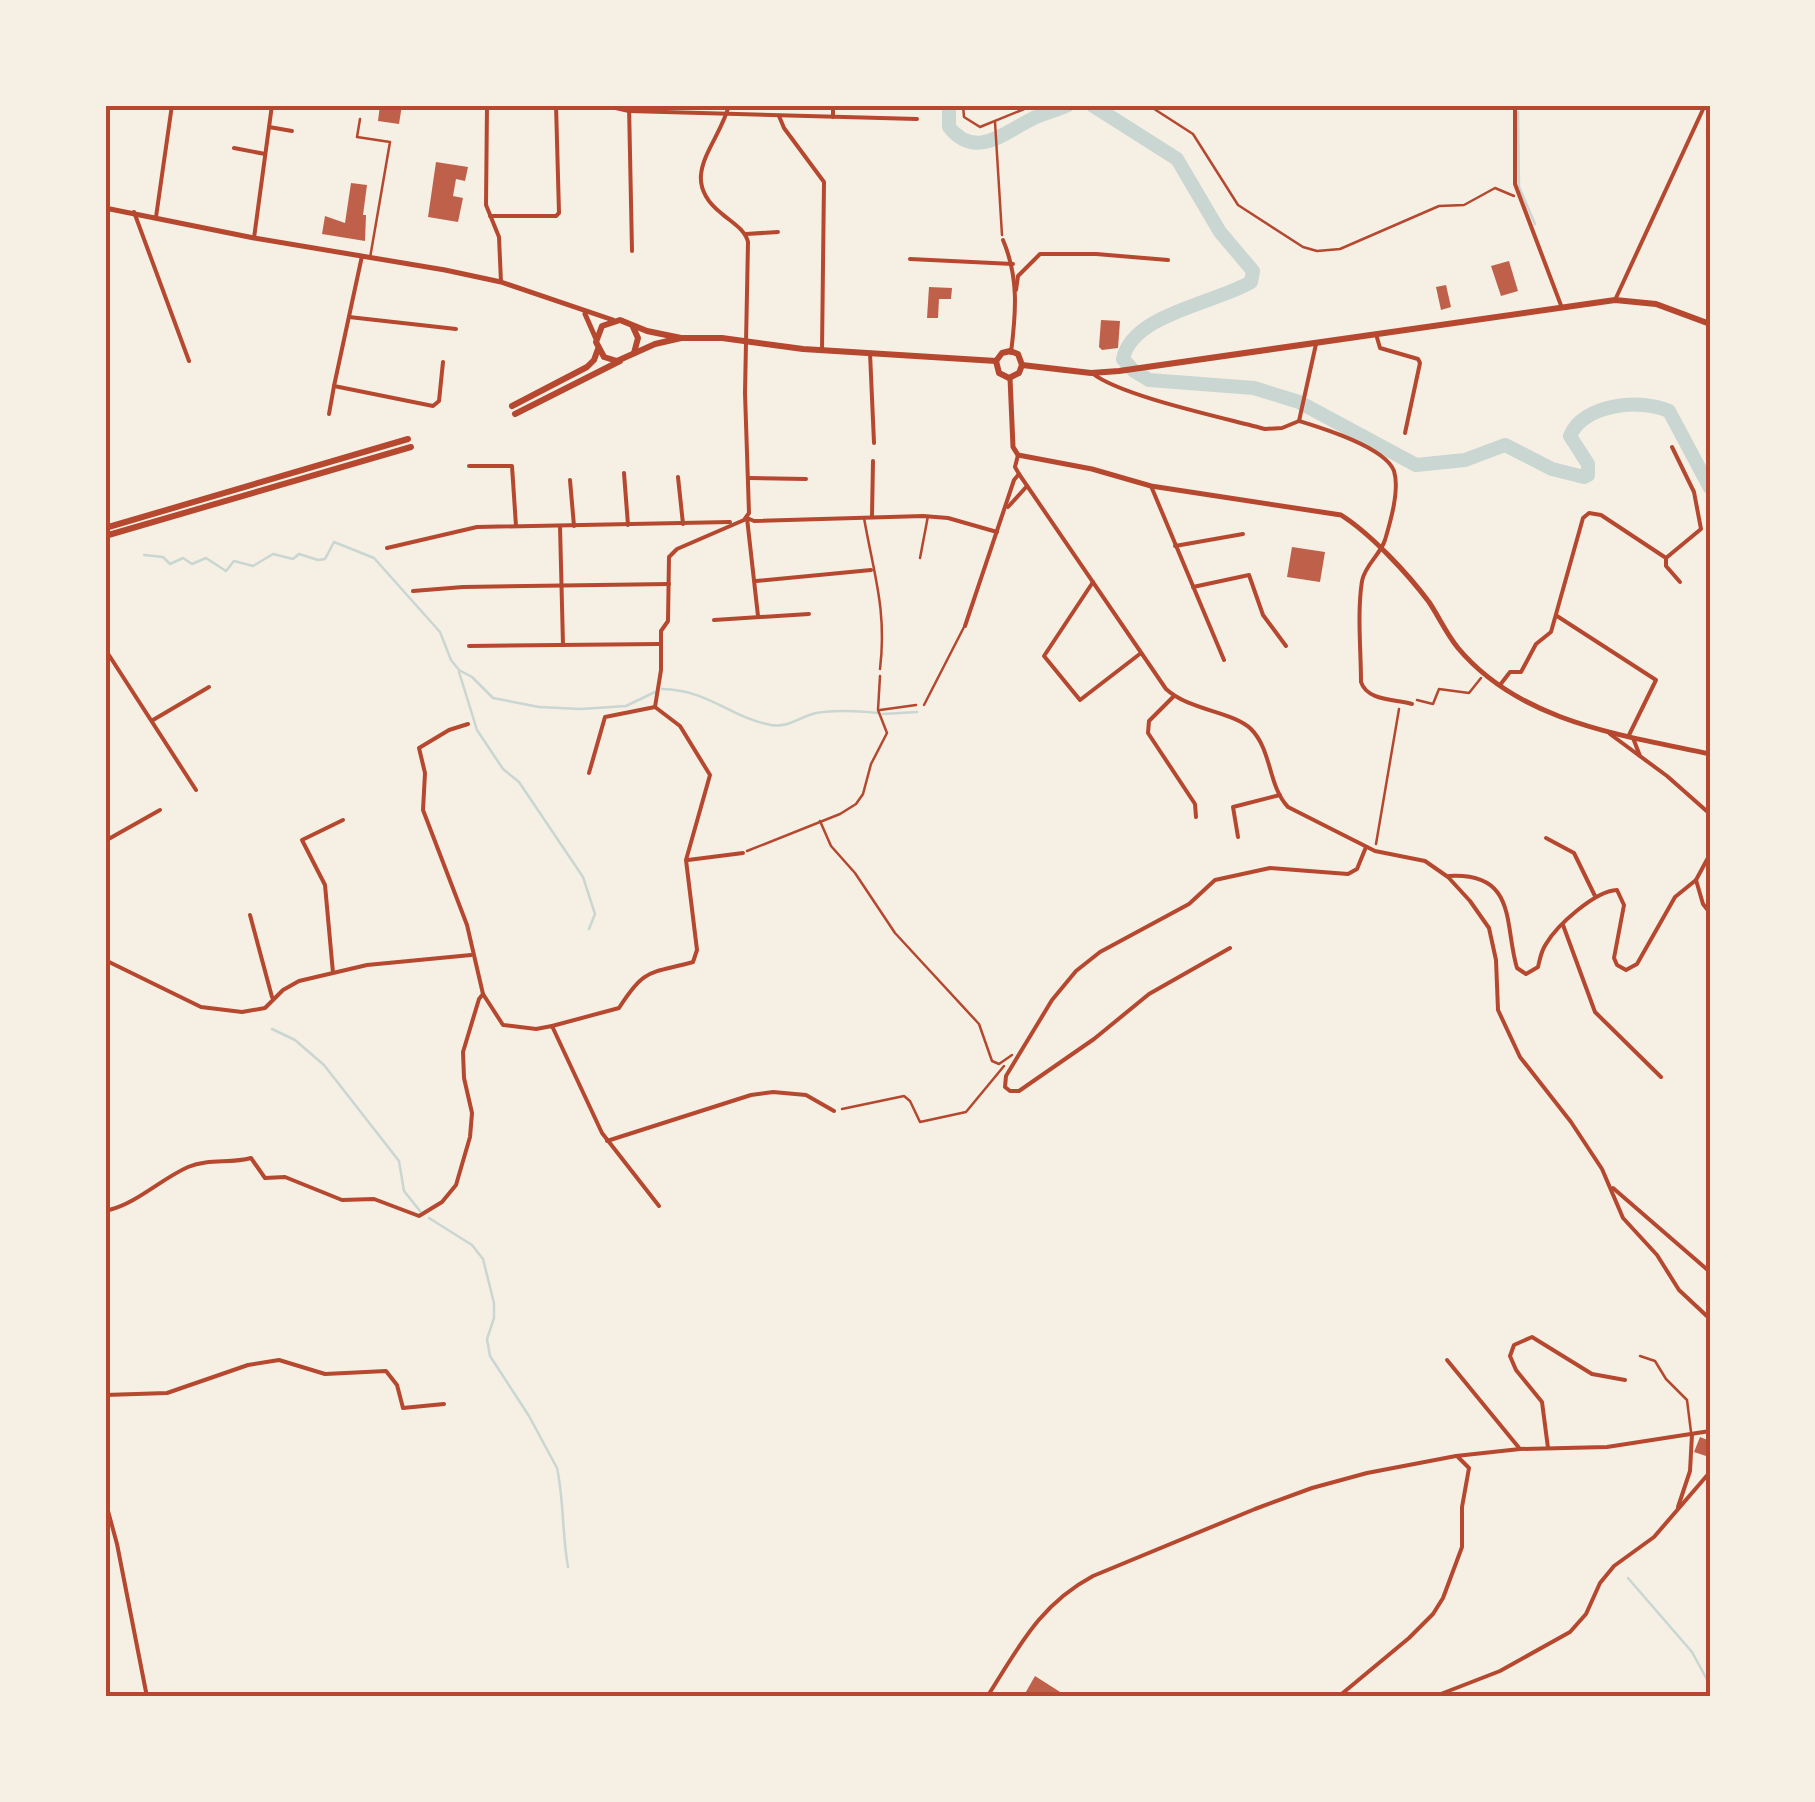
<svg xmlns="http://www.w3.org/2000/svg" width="1815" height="1802" font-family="'Asap Condensed',sans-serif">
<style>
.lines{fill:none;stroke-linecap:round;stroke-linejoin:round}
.stream{stroke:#c9d6d2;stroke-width:2.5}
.river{stroke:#c9d6d2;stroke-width:14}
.building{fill:#bf614a}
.path{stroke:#b5482f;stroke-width:2.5}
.service{stroke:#b5482f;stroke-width:2.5}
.minor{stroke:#b5482f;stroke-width:4}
.tertiary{stroke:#b5482f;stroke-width:5}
.primary{stroke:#b5482f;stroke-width:6}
.trunk{stroke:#b5482f;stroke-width:6}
.neatline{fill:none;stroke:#b5482f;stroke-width:4}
</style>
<rect width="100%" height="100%" fill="#f6efe4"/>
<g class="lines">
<g class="stream">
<polyline points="1518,112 1519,187 1535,224"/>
<polyline points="144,555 163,557 170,564 183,558 192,564 206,558 226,571 234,561 253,566 273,554 293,559 299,554 318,560 325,559 334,542 374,558 440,632 451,660 459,670 472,677 493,698 539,707 581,709 626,706 655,692"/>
<polyline points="459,672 477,730 503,769 519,782 583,877 595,914 589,929"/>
<path d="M662,689C709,690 729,717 771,725C789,728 799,717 816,713C834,710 859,711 878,713"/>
<polyline points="883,714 917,712"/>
<polyline points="272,1029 295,1040 324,1065 399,1161 404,1191 420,1211"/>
<path d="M429,1218L472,1245L483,1259L494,1303V1318L487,1339L490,1356L529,1416L557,1468C564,1500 562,1534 568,1567"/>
<polyline points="1628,1578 1692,1652 1710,1685"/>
</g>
<g class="river">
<path d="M949,105V127C975,160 1004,133 1030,120C1042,113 1056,111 1068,105"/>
<path d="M1092,105L1177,159L1220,232L1253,271L1251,282C1216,303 1132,314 1123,359L1134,371L1149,380L1254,388L1299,402L1416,465L1465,460L1505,445L1552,469L1584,477L1588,475V464L1570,436C1583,404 1640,398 1669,411L1710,488"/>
</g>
</g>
<g class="building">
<polygon points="380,105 402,105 399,124 378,121"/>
<polygon points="436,162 468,167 465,181 456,179 453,196 463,198 458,222 428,217"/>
<polygon points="351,183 367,185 363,215 366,215 365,241 322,234 325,216 345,223"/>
<polygon points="1509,261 1518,291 1501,296 1491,266"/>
<polygon points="1446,285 1451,307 1441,310 1436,287"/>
<polygon points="929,287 952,288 951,299 939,299 938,318 927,318"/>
<polygon points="1101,320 1120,321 1118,348 1102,350 1099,347"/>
<polygon points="1292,547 1325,552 1320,582 1287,577"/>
<polygon points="1700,1437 1710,1441 1706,1456 1694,1452"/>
<polygon points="1035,1676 1068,1697 1023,1697"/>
</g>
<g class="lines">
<g class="path">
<polyline points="963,105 964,117 980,127 1034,105"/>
<polyline points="1148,105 1193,134 1238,205 1303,247 1317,251 1340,249 1439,206 1464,205 1495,188 1514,196"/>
<polyline points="995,122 1002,235"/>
<polyline points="1417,700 1433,704 1439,689 1469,693 1481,678"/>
<polyline points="880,710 916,705"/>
<polyline points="820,821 831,846 855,873 895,933 979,1024 992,1061 999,1064 1012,1055"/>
<polyline points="1376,844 1399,709"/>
<polyline points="747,851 840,814 856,804 863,794 871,764 887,733 878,710 880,676"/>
<polyline points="842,1109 904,1096 910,1101 920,1122 966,1112 1004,1066"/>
</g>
<g class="service">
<polyline points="360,119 357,137 390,142 370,258"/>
<path d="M864,518C874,575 887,610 880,669"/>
<polyline points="920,558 928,516"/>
<polyline points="924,705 964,627"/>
<polyline points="1640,1356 1655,1361 1666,1379 1687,1400 1691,1432"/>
</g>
<g class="minor">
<polyline points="487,105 486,205 499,237 501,282"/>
<polyline points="602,105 629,111 917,119"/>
<polyline points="629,105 632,251"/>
<polyline points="1515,105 1515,184 1562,308"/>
<polyline points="779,116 784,128 824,182 822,350"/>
<polyline points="833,117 833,105"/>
<polyline points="269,127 292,131"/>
<polyline points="234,148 265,154"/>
<polyline points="134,212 189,361"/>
<polyline points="490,216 556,216 559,213 556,105"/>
<polyline points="156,217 172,105"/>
<polyline points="746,234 778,232"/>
<polyline points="254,238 272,105"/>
<path d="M1003,240C1019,278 1016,312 1011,353"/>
<polyline points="362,256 334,386 433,406 439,401 443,362"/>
<polyline points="910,259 1013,264"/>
<polyline points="1016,290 1018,276 1040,254 1096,254 1168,260"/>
<polyline points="1615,300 1705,105"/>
<polyline points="349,317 456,329"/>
<polyline points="1376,334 1380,348 1418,359 1420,363 1405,433"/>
<polyline points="870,353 874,443"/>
<path d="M1092,373C1120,396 1225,418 1265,429L1282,428L1299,421C1322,428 1385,447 1394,471C1400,490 1390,523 1385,540C1380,555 1365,565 1362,581C1357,613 1361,650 1361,682C1367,701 1395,699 1412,704"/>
<polyline points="329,414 334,386"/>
<polyline points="1299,421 1316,344"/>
<path d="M1018,455L1015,467L1019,474L1166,689C1190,711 1232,711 1251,729C1272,750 1268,786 1288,807L1375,851L1425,861L1448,877L1470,901L1489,928L1496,960L1498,1010L1520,1057L1571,1122L1602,1169L1623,1218L1657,1255L1679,1290L1710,1319"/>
<polyline points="469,466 512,466 516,526"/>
<polyline points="624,473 628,525"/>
<polyline points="678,477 683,524"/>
<polyline points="748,478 806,479"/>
<polyline points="570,480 574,526"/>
<polyline points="1151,486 1224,660"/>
<polyline points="1008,507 1027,486"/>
<polyline points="872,516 873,461"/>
<polyline points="560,526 563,645"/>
<polyline points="1175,546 1243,534"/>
<polyline points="387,548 477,527 730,522"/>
<polyline points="1666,558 1666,566 1680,582"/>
<polyline points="756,581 871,570"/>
<polyline points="1093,582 1044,656 1080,700 1141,653"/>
<polyline points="1193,587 1249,575 1263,615 1286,646"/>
<polyline points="413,591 463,587 669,584"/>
<polyline points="758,616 747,518 754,521 923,516 948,518 997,532"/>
<polyline points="1557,616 1656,680 1629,735"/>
<polyline points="714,620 809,614"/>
<polyline points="965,626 1014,480 1019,474"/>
<polyline points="469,646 660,644"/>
<polyline points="105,649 196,790"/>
<polyline points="1500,685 1510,672 1521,672 1536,644 1551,632 1583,518 1589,513 1601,515 1666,558 1701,529 1694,492 1672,447"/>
<polyline points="1174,696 1149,721 1148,733 1195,804 1196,817"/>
<polyline points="153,720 209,687"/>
<polyline points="1610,734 1667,776 1710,814"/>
<polyline points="1633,738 1640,756"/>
<polyline points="589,773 605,717 655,707"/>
<polyline points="1238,837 1233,807 1280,795"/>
<polyline points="1546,838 1574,853 1595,896"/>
<polyline points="105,841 160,810"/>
<polyline points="688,860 743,853"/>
<path d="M1449,876C1518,872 1504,926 1517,968L1526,974L1538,967C1540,959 1541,951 1546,944C1557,925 1595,891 1617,890L1624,905L1614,958L1617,965L1626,970L1637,964L1675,897L1696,880L1710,854"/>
<polyline points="1696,880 1703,904 1710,913"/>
<polyline points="250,915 272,997"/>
<polyline points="1563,925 1595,1012 1661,1077"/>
<polyline points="1230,948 1149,994 1094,1039 1019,1091 1010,1091 1005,1087 1006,1076 1052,1000 1076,971 1100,952 1189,904 1215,880 1270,868 1348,874 1357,869 1366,847"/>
<polyline points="105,960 201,1007 242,1012 265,1008 283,990 299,981 367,965 471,955"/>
<polyline points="333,973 325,885 302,840 343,820"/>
<polyline points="483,994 503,1025 536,1029 552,1026 602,1133 659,1206"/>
<path d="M552,1026L619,1008C645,967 650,974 693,962L697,950L686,860L710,775L680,726L655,707L661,670V631L668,621L669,557L677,549L744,520L749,513L745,393L748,242C745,229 731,222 721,213C676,177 719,145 729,105"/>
<polyline points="607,1141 751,1095 773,1092 806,1095 834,1111"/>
<polyline points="1613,1188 1710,1272"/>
<path d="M105,1208L109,1210C137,1203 161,1179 188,1167C209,1158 230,1164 251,1158L265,1178L285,1177L342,1200L374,1199L419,1216L442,1202L456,1185L470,1137L472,1113L464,1078L463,1052L479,999L483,994L467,925L423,810L425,773L419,748L449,730L468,724"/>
<polyline points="1447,1360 1520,1449"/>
<polyline points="105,1395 167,1393 248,1365 279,1360 325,1374 386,1371 397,1385 403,1408 444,1404"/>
<polyline points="1548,1448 1542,1402 1516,1370 1510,1356 1514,1345 1532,1337 1592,1374 1625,1380"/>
<polyline points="105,1500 117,1544 147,1697"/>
<polyline points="1678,1507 1690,1471 1692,1434"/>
<path d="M987,1697C1019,1647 1039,1605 1093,1576L1255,1509L1312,1488L1367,1473L1456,1456L1520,1449L1607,1447L1710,1431"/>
<polyline points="1338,1697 1409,1638 1433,1614 1443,1598 1462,1547 1462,1507 1469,1468 1458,1457"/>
<polyline points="1433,1697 1500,1671 1570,1632 1586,1614 1600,1583 1614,1566 1654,1537 1710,1472"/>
</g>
<g class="tertiary">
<polyline points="105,208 254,238 445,270 501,282 613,320"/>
<polyline points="585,314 596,339"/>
<path d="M1010,378L1013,447L1018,455L1092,469L1151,486L1341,515C1371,534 1408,574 1429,602C1439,617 1446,633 1458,648C1520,722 1621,735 1710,754"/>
</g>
<g class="primary">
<polyline points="633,327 638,338 634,353"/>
<polyline points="681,338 655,344 617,361 604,357 596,342 602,326 620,320 647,331 681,338 722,338 803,349 996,361 1002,353 1010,351 1018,354 1022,365"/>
<polyline points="996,361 999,373 1009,378 1019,373 1022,365"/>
<polyline points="1022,365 1091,373 1119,371 1615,300 1656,304 1710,324"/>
</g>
<g class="trunk">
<polyline points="512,406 587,367 594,360 598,349"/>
<polyline points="515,414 620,361"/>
<polyline points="105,528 408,439"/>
<polyline points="105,536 411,447"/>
</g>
</g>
<rect width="1815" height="1802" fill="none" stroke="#f6efe4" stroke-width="215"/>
<rect x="108" y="108" width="1600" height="1586" class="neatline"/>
</svg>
